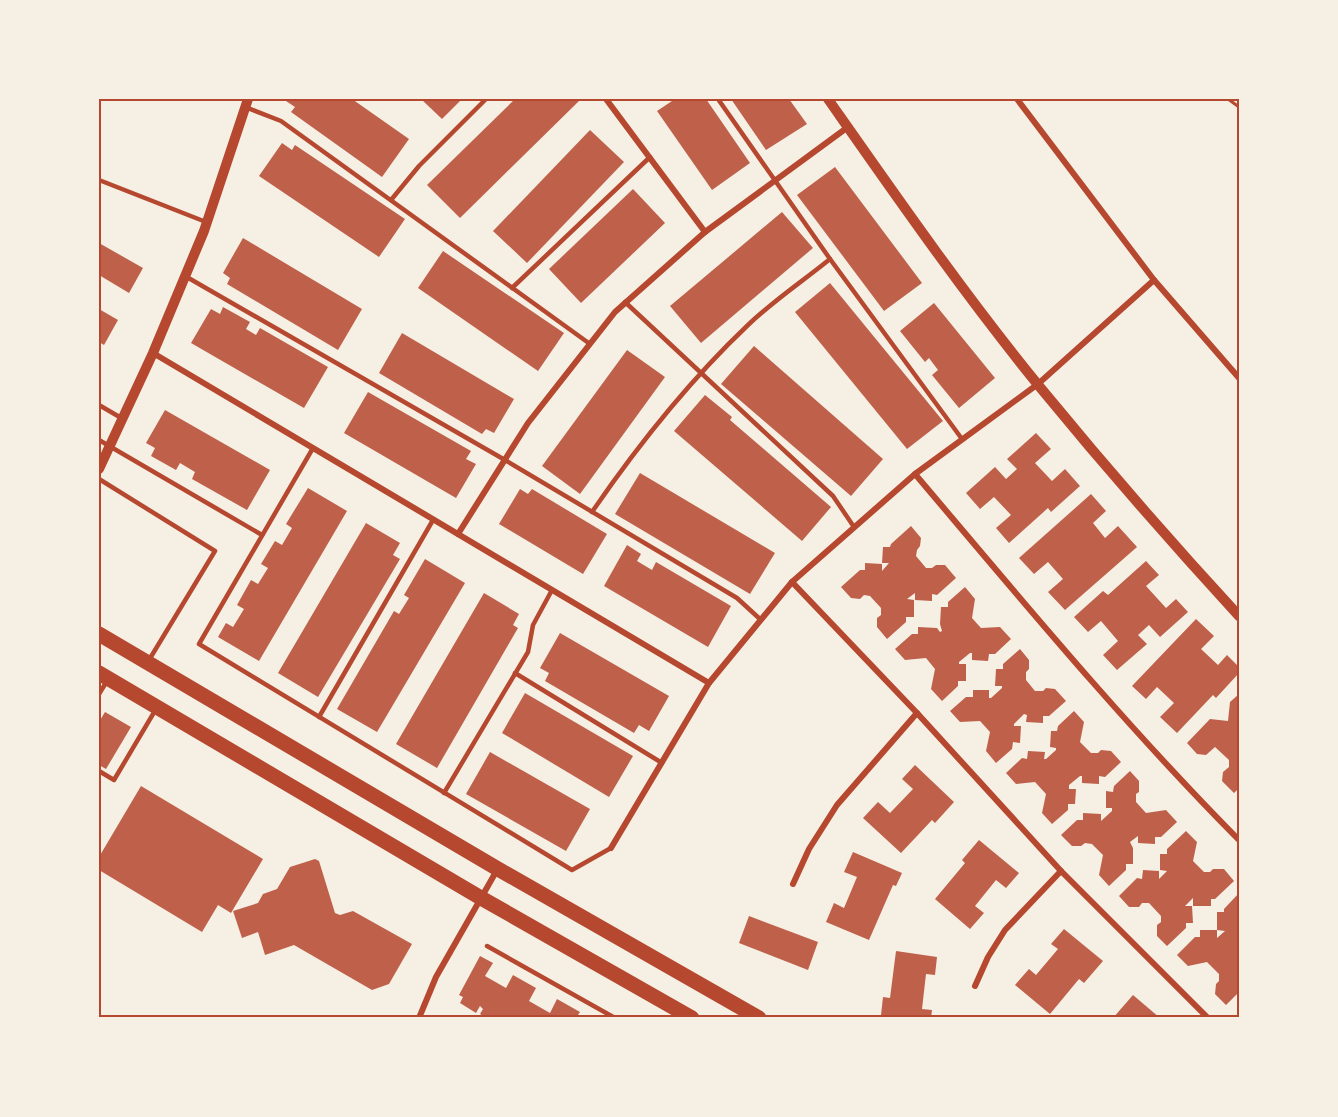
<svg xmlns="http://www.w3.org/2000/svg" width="1338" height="1117" font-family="Manrope,sans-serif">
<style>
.building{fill:#bf614a}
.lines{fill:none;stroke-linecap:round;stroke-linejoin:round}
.path{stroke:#b5482f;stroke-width:3}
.service{stroke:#b5482f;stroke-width:4.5}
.minor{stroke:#b5482f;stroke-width:6}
.tertiary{stroke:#b5482f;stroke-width:10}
.primary{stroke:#b5482f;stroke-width:15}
.neatline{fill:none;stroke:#b5482f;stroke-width:2}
</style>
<rect width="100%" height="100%" fill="#f6efe4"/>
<g class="building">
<polygon points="288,99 352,99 409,139 382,177 291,112 295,107 286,101"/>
<polygon points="421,99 462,99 442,119"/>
<polygon points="515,99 577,99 579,101 460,218 427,185"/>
<polygon points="675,99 706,99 750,163 712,190 657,111"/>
<polygon points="731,99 789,99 807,124 766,150"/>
<polygon points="590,130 624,162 527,263 493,231"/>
<polygon points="282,143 292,150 295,145 405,219 379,257 259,176"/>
<polygon points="835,167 922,283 884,311 797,195"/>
<polygon points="633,189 665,223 581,303 549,269"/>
<polygon points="782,212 813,248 701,343 670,306"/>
<polygon points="243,238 362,309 338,350 227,284 230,278 223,273"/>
<polygon points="99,243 143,268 129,293 99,275"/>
<polygon points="443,251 564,333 538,371 418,288"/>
<polygon points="830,283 943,421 907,449 795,312"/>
<polygon points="934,303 995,378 959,408 932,375 938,370 929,358 925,362 900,331"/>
<polygon points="223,307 250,322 246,329 256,335 260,328 328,367 304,408 191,343 211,309 220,314"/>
<polygon points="99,309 118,320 104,345 99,342"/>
<polygon points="402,333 514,399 494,433 486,429 482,434 379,373"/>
<polygon points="754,346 883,459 851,496 721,384"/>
<polygon points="627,350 665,377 580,494 542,466"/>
<polygon points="368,392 471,451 466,459 476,464 456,498 344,433"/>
<polygon points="705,395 732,417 730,420 831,507 802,541 674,431"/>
<polygon points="165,410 270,470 247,510 192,479 195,472 180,463 176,470 151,456 155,448 146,443"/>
<polygon points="1036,433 1051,449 1035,463 1052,481 1065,469 1080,486 1051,512 1048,508 1009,543 996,528 1011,515 994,497 980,509 966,493 995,467 1006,479 1017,469 1007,459"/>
<polygon points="640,473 775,553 750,594 615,514"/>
<polygon points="308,488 347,511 259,661 218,637 226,623 233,627 244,609 237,605 251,580 258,584 268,568 261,564 275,541 282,545 292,528 286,524"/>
<polygon points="520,489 528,494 532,489 607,534 583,574 499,524"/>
<polygon points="1091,494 1106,511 1093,523 1105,538 1118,526 1137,547 1065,610 1048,592 1063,579 1048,562 1034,574 1019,558"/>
<polygon points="366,523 400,543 393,555 400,559 318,697 278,673"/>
<polygon points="911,526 921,538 920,546 917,550 916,556 926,568 932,568 936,565 945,565 956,578 937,595 932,594 932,601 915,600 915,593 907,599 914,600 914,617 906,617 906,622 887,639 877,627 877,618 881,615 881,608 870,596 864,595 860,599 851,598 841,587 860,570 865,570 865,563 882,564 882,571 889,563 882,563 883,547 890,547 891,544"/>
<polygon points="627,545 641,554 637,561 652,570 656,562 731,606 708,647 604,586"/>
<polygon points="425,559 465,583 377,732 337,709 394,611 399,614 409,598 404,595"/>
<polygon points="1146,561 1159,575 1146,586 1166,608 1176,599 1188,612 1160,637 1149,625 1138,635 1147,644 1117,670 1103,655 1118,641 1101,621 1088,632 1074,617 1103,591 1108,595"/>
<polygon points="965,587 975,599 972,618 981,628 1000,627 1011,639 995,654 989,654 988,661 972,660 972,653 970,653 959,662 959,664 966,664 966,681 958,681 958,686 942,701 931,689 935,669 926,658 905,660 895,649 912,634 918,634 918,627 937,628 940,632 942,631 940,624 941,607 948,607 948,602"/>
<polygon points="484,593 519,614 513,625 518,628 437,768 396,744"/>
<polygon points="1196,619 1214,636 1201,649 1218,665 1227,655 1239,667 1239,673 1216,698 1213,695 1177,733 1160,717 1174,703 1157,687 1146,699 1132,686"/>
<polygon points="560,633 669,696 649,731 639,725 634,733 545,681 549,673 540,668"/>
<polygon points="1020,649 1029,660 1029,669 1026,672 1026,680 1035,691 1043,691 1046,688 1055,689 1066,701 1049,716 1043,716 1043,723 1026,722 1027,715 1024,714 1014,724 1014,726 1021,726 1020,743 1013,742 1012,749 996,763 986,751 990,732 980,721 960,722 950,711 966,697 973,697 973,690 989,690 989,698 991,698 1002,688 1002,686 995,686 996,669 1003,669 1003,664"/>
<polygon points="525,693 633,756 609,797 502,733"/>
<polygon points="1239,694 1239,788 1234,793 1222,781 1223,772 1229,767 1229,760 1215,747 1206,755 1197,754 1187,743 1210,719 1228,721 1230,702"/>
<polygon points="1074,711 1084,722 1080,742 1091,753 1098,753 1101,750 1111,751 1121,762 1105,777 1099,776 1099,784 1082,783 1082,776 1080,776 1069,785 1069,789 1076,789 1075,804 1068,804 1068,810 1052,824 1042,813 1046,794 1035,782 1016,784 1006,773 1022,758 1027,759 1028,751 1045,752 1044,759 1046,759 1056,750 1056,748 1050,747 1051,731 1057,731 1058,726"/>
<polygon points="105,712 131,727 106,769 99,765 99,722"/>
<polygon points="490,752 590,809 566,851 466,794"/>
<polygon points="915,765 954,802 935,823 932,820 901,853 863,818 878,802 890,813 913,789 902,779"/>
<polygon points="1130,771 1139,781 1139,792 1136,794 1136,802 1146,813 1166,810 1177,822 1161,837 1155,837 1155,844 1138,843 1138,836 1130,842 1133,848 1133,864 1126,864 1126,870 1109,886 1099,875 1103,855 1092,844 1085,843 1081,846 1072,846 1061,835 1077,820 1083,820 1083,813 1101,814 1101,821 1112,811 1112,808 1106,808 1106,791 1113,792 1114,786"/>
<polygon points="141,786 263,859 231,913 218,905 202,932 99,870 99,857"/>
<polygon points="1186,831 1197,842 1193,861 1204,872 1210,872 1213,869 1224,869 1234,881 1215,899 1211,899 1211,906 1193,906 1193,898 1185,906 1192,906 1193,923 1186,923 1186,928 1167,946 1157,936 1157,925 1161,922 1161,916 1149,903 1142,903 1139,907 1129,907 1119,896 1137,878 1142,879 1143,870 1159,871 1159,879 1167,871 1160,870 1160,854 1167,854 1167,849"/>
<polygon points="979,840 1019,873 1006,888 996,880 975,906 984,913 970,929 935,899 965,863 962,860"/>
<polygon points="853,852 902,873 896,886 893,885 869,940 826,922 834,903 844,908 857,877 844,872"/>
<polygon points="315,859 319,861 335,913 340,915 353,911 412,944 389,984 372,990 294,945 265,955 258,932 242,938 233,911 258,903 263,894 277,889 290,867"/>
<polygon points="1239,893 1239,992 1226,1005 1215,994 1216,984 1219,981 1219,974 1207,962 1188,966 1177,955 1195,937 1200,937 1200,930 1217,930 1217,938 1225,931 1217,930 1217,912 1224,912 1224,909"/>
<polygon points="749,916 818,942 808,970 739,943"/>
<polygon points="1064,929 1103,961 1084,983 1079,979 1050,1014 1015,985 1029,969 1036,975 1058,949 1051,944"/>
<polygon points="896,951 937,957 935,975 926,974 922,1009 932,1010 931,1018 889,1018 889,1016 881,1015 883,997 890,998"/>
<polygon points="480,956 493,963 485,976 506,988 513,975 536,988 529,1001 550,1013 557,999 580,1012 576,1018 486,1018 480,1014 483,1009 480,1006 476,1013 460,1003 463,997 459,995"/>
<polygon points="1133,995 1160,1018 1113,1018"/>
</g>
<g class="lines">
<polyline class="path" points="1228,99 1239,107"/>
<g class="service">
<polyline points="718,99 830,259 962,439"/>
<polyline points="245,107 281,121 590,344"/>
<polyline points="99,180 206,222"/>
<polyline points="391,200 419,166 486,99"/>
<polyline points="185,276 505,460 737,598 761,620"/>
<polyline points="512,288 650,157"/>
<polyline points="625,302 833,496 854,527"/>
<polyline points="99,405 123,419"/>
<polyline points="99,440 262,535"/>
<polyline points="313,448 199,644 572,870 611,848"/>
<polyline points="99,479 215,551 149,660"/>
<path d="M592,512C638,445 689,381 748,325C773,301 803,281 830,259"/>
<polyline points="515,673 662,763"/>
<polyline points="99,694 107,681"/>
<polyline points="319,717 433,520"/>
<polyline points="99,771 114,780 156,709"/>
<polyline points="444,793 528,652 533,625 552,590"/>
<polyline points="487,946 615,1018"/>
</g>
<g class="minor">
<polyline points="606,99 705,232"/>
<polyline points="1017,99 1154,280 1239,378"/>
<polyline points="153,353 709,683"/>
<path d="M915,474C1020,598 1124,724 1239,840"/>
<polyline points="458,534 528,423 615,312 705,232 848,127"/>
<polyline points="792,582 917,713 1061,871 1208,1018"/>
<polyline points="611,848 709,683 792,582 915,474 1038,384 1154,280"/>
<polyline points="793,884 809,849 837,805 917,713"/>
<polyline points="975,986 988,957 1005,930 1061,871"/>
<polyline points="419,1018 436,977 497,870"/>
</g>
<g class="tertiary">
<path d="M828,99C896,196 964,294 1039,386C1103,464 1170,541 1239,616"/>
<polyline points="99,469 153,353 204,231 248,99"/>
</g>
<g class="primary">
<polyline points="99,634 498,869 759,1018"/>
<polyline points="99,673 481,898 692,1018"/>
</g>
</g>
<rect width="1338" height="1117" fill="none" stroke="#f6efe4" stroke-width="201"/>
<rect x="100" y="100" width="1138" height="916" class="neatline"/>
</svg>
